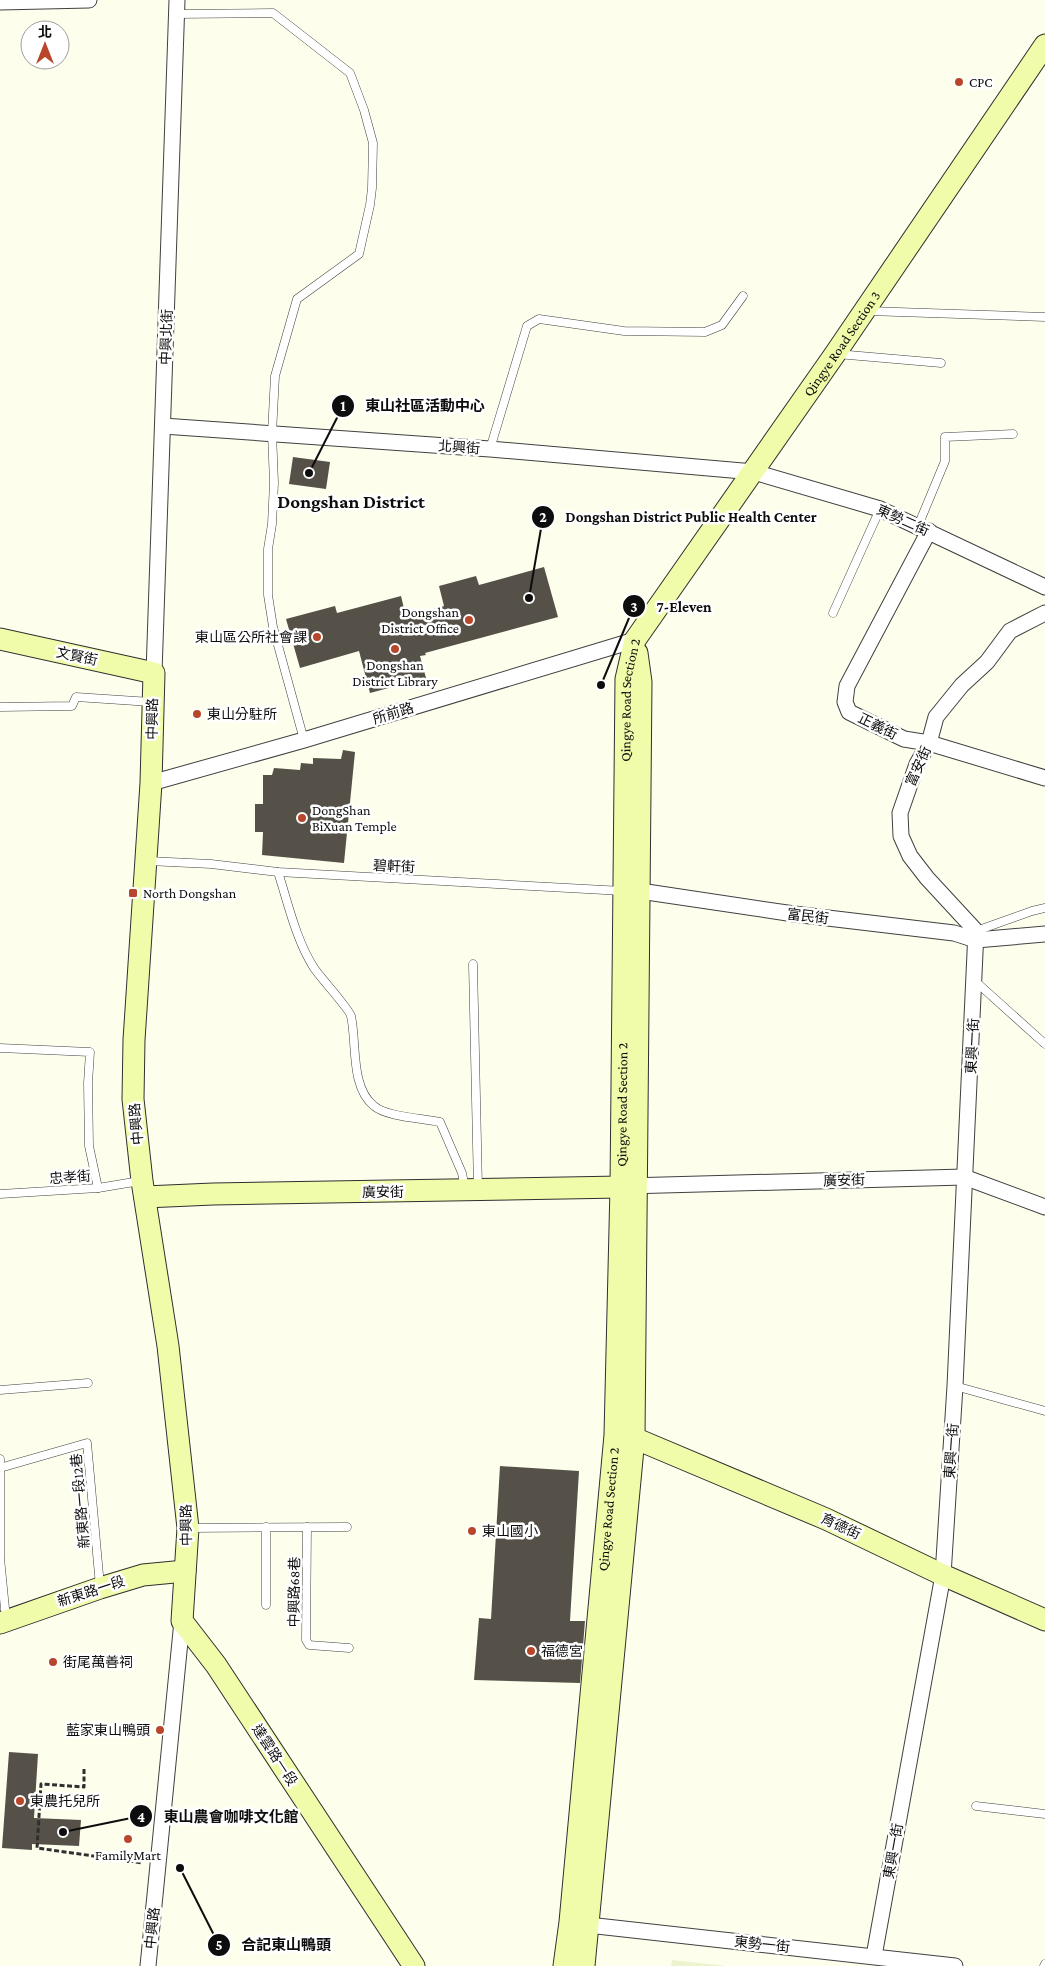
<svg xmlns="http://www.w3.org/2000/svg" width="1045" height="1966" font-family="'Crimson Pro','Noto Sans TC',serif">
<style>
.farmland{fill:#edf3ce}
.building{fill:#555149}
.lines{fill:none;stroke-linecap:round;stroke-linejoin:round}
.lane-casing{stroke:#404040;stroke-width:9}
.street-casing{stroke:#404040;stroke-width:17}
.secondary-casing{stroke:#2f2f2f;stroke-width:23}
.path{stroke:#2f2f2f;stroke-width:3;stroke-dasharray:5 2.5;stroke-linecap:butt}
.lane{stroke:#fff;stroke-width:8}
.street{stroke:#fff;stroke-width:15}
.secondary{stroke:#f1fcaa;stroke-width:21}
.poi-dot{fill:#b8462a;stroke:#fff;stroke-width:2}
.labels{text-anchor:middle;stroke-width:5;stroke-linejoin:round;paint-order:stroke}
.poi-label{font-size:14px;fill:#0d0d0d;stroke:#fff;text-anchor:start}
.street-label{font-size:14px;fill:#0d0d0d;stroke:#fff}
.district-label{font-size:19px;font-weight:bold;fill:#0d0d0d;stroke:#fff}
.leader{fill:none;stroke:#0d0d0d;stroke-width:2}
.callout-dot{fill:#0d0d0d;stroke:#fff;stroke-width:2}
.mark-label{font-size:15px;text-anchor:middle;font-weight:bold;fill:#fff}
.callout-label{font-size:15px;text-anchor:middle;font-weight:bold;fill:#0d0d0d;stroke:#fff;stroke-width:5;stroke-linejoin:round;paint-order:stroke}
</style>
<rect width="100%" height="100%" fill="#fefeed"/>
<polygon class="farmland" points="672,1960 727,1966 671,1966"/>
<g class="building">
<polygon points="293,457 330,462 326,489 289,484"/>
<polygon points="544,567 558,617 425,653 426,655 420,656 426,678 370,693 359,651 300,668 286,619 335,606 337,613 401,596 406,617 444,606 439,586 476,576 479,585"/>
<polygon points="343,750 355,752 344,863 262,855 263,832 255,832 255,804 263,804 263,775 272,775 274,768 300,770 301,763 313,764 313,758 341,759"/>
<polygon points="500,1466 579,1471 570,1621 585,1621 580,1683 474,1680 479,1618 491,1619"/>
<polygon points="9,1752 38,1754 34,1818 81,1820 79,1846 32,1844 32,1850 2,1848"/>
</g>
<g class="lines">
<g class="lane-casing">
<g id="lane">
<polyline points="176,14 273,13 350,73 364,110 373,143 372,188 370,205 359,254 297,299 275,376 272,433 274,483 272,524 268,549 268,595 273,627 304,740"/>
<polyline points="868,311 1045,317"/>
<polyline points="837,354 941,363"/>
<polyline points="490,449 527,326 539,319 624,331 705,332 722,325 743,296"/>
<polyline points="918,526 945,461 945,437 1013,434"/>
<polyline points="833,613 880,509"/>
<polyline points="0,707 72,706 76,697 151,702"/>
<polyline points="148,861 211,864 278,872 623,891"/>
<path d="M278,872C288,903 296,940 314,968C320,977 350,1010 351,1016C357,1042 350,1087 374,1106C387,1117 422,1118 440,1122L462,1173L465,1189"/>
<polyline points="976,931 1032,911 1045,908"/>
<polyline points="473,964 478,1188"/>
<polyline points="975,981 1045,1044"/>
<polyline points="0,1048 90,1052 88,1083 89,1146 98,1188"/>
<polyline points="0,1194 98,1188 140,1181"/>
<polyline points="955,1386 1045,1411"/>
<polyline points="0,1390 88,1383"/>
<polyline points="0,1459 0,1558 6,1619"/>
<polyline points="0,1468 87,1443 100,1586"/>
<polyline points="307,1527 306,1640 309,1645 349,1648"/>
<polyline points="190,1528 347,1527"/>
<polyline points="266,1605 266,1527"/>
<polyline points="976,1806 1045,1814"/>
<polyline points="1044,1966 1045,1964"/>
</g>
</g>
<g class="street-casing">
<g id="street">
<polyline points="0,2 89,0"/>
<polyline points="163,426 490,449 754,472 880,509 1045,587"/>
<polyline points="929,531 847,686 845,702 849,712 904,739 929,743 1045,778"/>
<polyline points="154,673 177,0"/>
<polyline points="151,783 304,740 635,640"/>
<polyline points="640,891 794,914 954,933 976,940 1045,934"/>
<polyline points="627,1186 964,1177 1045,1207"/>
<polyline points="579,1924 955,1966"/>
<polyline points="874,1956 943,1575 955,1386 976,931 927,878 910,856 901,836 900,813 917,764 929,743 936,717 962,685 987,662 1010,631 1045,613"/>
<polyline points="148,1966 182,1621"/>
</g>
</g>
<g class="secondary-casing">
<g id="secondary">
<polyline points="0,639 154,673 151,783 134,1040 133,1099 142,1181 168,1346 188,1528 182,1621 216,1665 414,1966"/>
<polyline points="145,1197 213,1194 621,1187"/>
<polyline points="621,1436 634,1438 826,1519 943,1575 1045,1620"/>
<polyline points="0,1623 100,1588 143,1575 185,1571"/>
<path id="s1" d="M564,1966L570,1922L615,1435L621,1187L626,679L635,640L835,354L1045,45"/>
<polyline points="584,1966 634,1438 641,682 637,653"/>
</g>
</g>
<polyline class="path" points="84,1769 84,1787 41,1784 37,1848 143,1863"/>
<use href="#lane" class="lane"/>
<use href="#street" class="street"/>
<use href="#secondary" class="secondary"/>
</g>
<g class="poi-dot">
<circle cx="959" cy="82" r="5"/>
<circle cx="469" cy="620" r="5"/>
<circle cx="317" cy="637" r="5"/>
<circle cx="395" cy="649" r="5"/>
<circle cx="197" cy="714" r="5"/>
<circle cx="302" cy="818" r="5"/>
<rect x="128" y="888" width="10" height="10" rx="2.5"/>
<circle cx="472" cy="1531" r="5"/>
<circle cx="531" cy="1651" r="5"/>
<circle cx="53" cy="1662" r="5"/>
<circle cx="160" cy="1730" r="5"/>
<circle cx="20" cy="1801" r="5"/>
<circle cx="128" cy="1839" r="5"/>
</g>
<g class="labels">
<g class="poi-label">
<text x="969" y="87">CPC</text>
<text x="459" y="617" text-anchor="end">Dongshan<tspan x="459" dy="16">District Office</tspan></text>
<text x="307" y="642" text-anchor="end">東山區公所社會課</text>
<text x="395" y="670" text-anchor="middle">Dongshan<tspan x="395" dy="16">District Library</tspan></text>
<text x="207" y="719">東山分駐所</text>
<text x="312" y="815">DongShan<tspan x="312" dy="16">BiXuan Temple</tspan></text>
<text x="143" y="898">North Dongshan</text>
<text x="482" y="1536">東山國小</text>
<text x="541" y="1656">福德宮</text>
<text x="63" y="1667">街尾萬善祠</text>
<text x="150" y="1735" text-anchor="end">藍家東山鴨頭</text>
<text x="30" y="1806">東農托兒所</text>
<text x="128" y="1860" text-anchor="middle">FamilyMart</text>
</g>
<g class="street-label">
<text transform="translate(166 337) rotate(-88)" y="5">中興北街</text>
<text dy="5" stroke="none"><textPath href="#s1" startOffset="1691">Qingye Road Section 3</textPath></text>
<text transform="translate(459 447) rotate(4)" y="5">北興街</text>
<text transform="translate(903 520) rotate(24)" y="5">東勢二街</text>
<text transform="translate(77 656) rotate(12)" y="5">文賢街</text>
<text dy="5" stroke="none"><textPath href="#s1" startOffset="1269">Qingye Road Section 2</textPath></text>
<text transform="translate(393 713) rotate(-17)" y="5">所前路</text>
<text transform="translate(152 719) rotate(-89)" y="5">中興路</text>
<text transform="translate(878 726) rotate(26)" y="5">正義街</text>
<text transform="translate(918 766) rotate(-66)" y="5">富安街</text>
<text transform="translate(394 866) rotate(3)" y="5">碧軒街</text>
<text transform="translate(808 916) rotate(7)" y="5">富民街</text>
<text transform="translate(972 1046) rotate(-87)" y="5">東興一街</text>
<text dy="5" stroke="none"><textPath href="#s1" startOffset="864">Qingye Road Section 2</textPath></text>
<text transform="translate(136 1124) rotate(-95)" y="5">中興路</text>
<text transform="translate(70 1177) rotate(-4)" y="5">忠孝街</text>
<text transform="translate(844 1180) rotate(-2)" y="5">廣安街</text>
<text transform="translate(383 1192) rotate(-1)" y="5">廣安街</text>
<text transform="translate(951 1451) rotate(-86)" y="5">東興一街</text>
<text transform="translate(80 1501) rotate(-95)" y="5">新東路一段12巷</text>
<text dy="5" stroke="none"><textPath href="#s1" startOffset="459">Qingye Road Section 2</textPath></text>
<text transform="translate(186 1525) rotate(-91)" y="5">中興路</text>
<text transform="translate(841 1526) rotate(25)" y="5">育德街</text>
<text transform="translate(91 1591) rotate(-18)" y="5">新東路一段</text>
<text transform="translate(294 1592) rotate(-89)" y="5">中興路68巷</text>
<text transform="translate(275 1755) rotate(57)" y="5">達雲路一段</text>
<text transform="translate(893 1851) rotate(-80)" y="5">東興一街</text>
<text transform="translate(152 1928) rotate(-84)" y="5">中興路</text>
<text transform="translate(762 1944) rotate(6)" y="5">東勢一街</text>
</g>
<g class="district-label">
<text x="351" y="508">Dongshan District</text>
</g>
</g>
<path class="leader" d="M309 473L343 406M529 598L543 517M601 685L634 606M63 1832L141 1816M180 1868L219 1945"/>
<g class="callout-dot">
<circle cx="309" cy="473" r="5"/>
<circle cx="529" cy="598" r="5"/>
<circle cx="601" cy="685" r="5"/>
<circle cx="63" cy="1832" r="5"/>
<circle cx="180" cy="1868" r="5"/>
<circle cx="343" cy="406" r="12"/>
<circle cx="543" cy="517" r="12"/>
<circle cx="634" cy="606" r="12"/>
<circle cx="141" cy="1816" r="12"/>
<circle cx="219" cy="1945" r="12"/>
</g>
<g class="mark-label">
<text x="343" y="411">1</text>
<text x="543" y="522">2</text>
<text x="634" y="612">3</text>
<text x="141" y="1822">4</text>
<text x="219" y="1950">5</text>
</g>
<g class="callout-label">
<text x="425" y="411">東山社區活動中心</text>
<text x="691" y="522">Dongshan District Public Health Center</text>
<text x="684" y="612">7-Eleven</text>
<text x="231" y="1822">東山農會咖啡文化館</text>
<text x="286" y="1950">合記東山鴨頭</text>
</g>
<g transform="translate(45 45)"><circle r="24" fill="#ffffff" stroke="#9e9e9e"/>
<path d="M0-4L9 19L0 12L-9 19Z" fill="#b8462a"/>
<text y="-8" font-size="14" font-weight="bold" text-anchor="middle" fill="#0d0d0d">北</text>
</g>
</svg>
